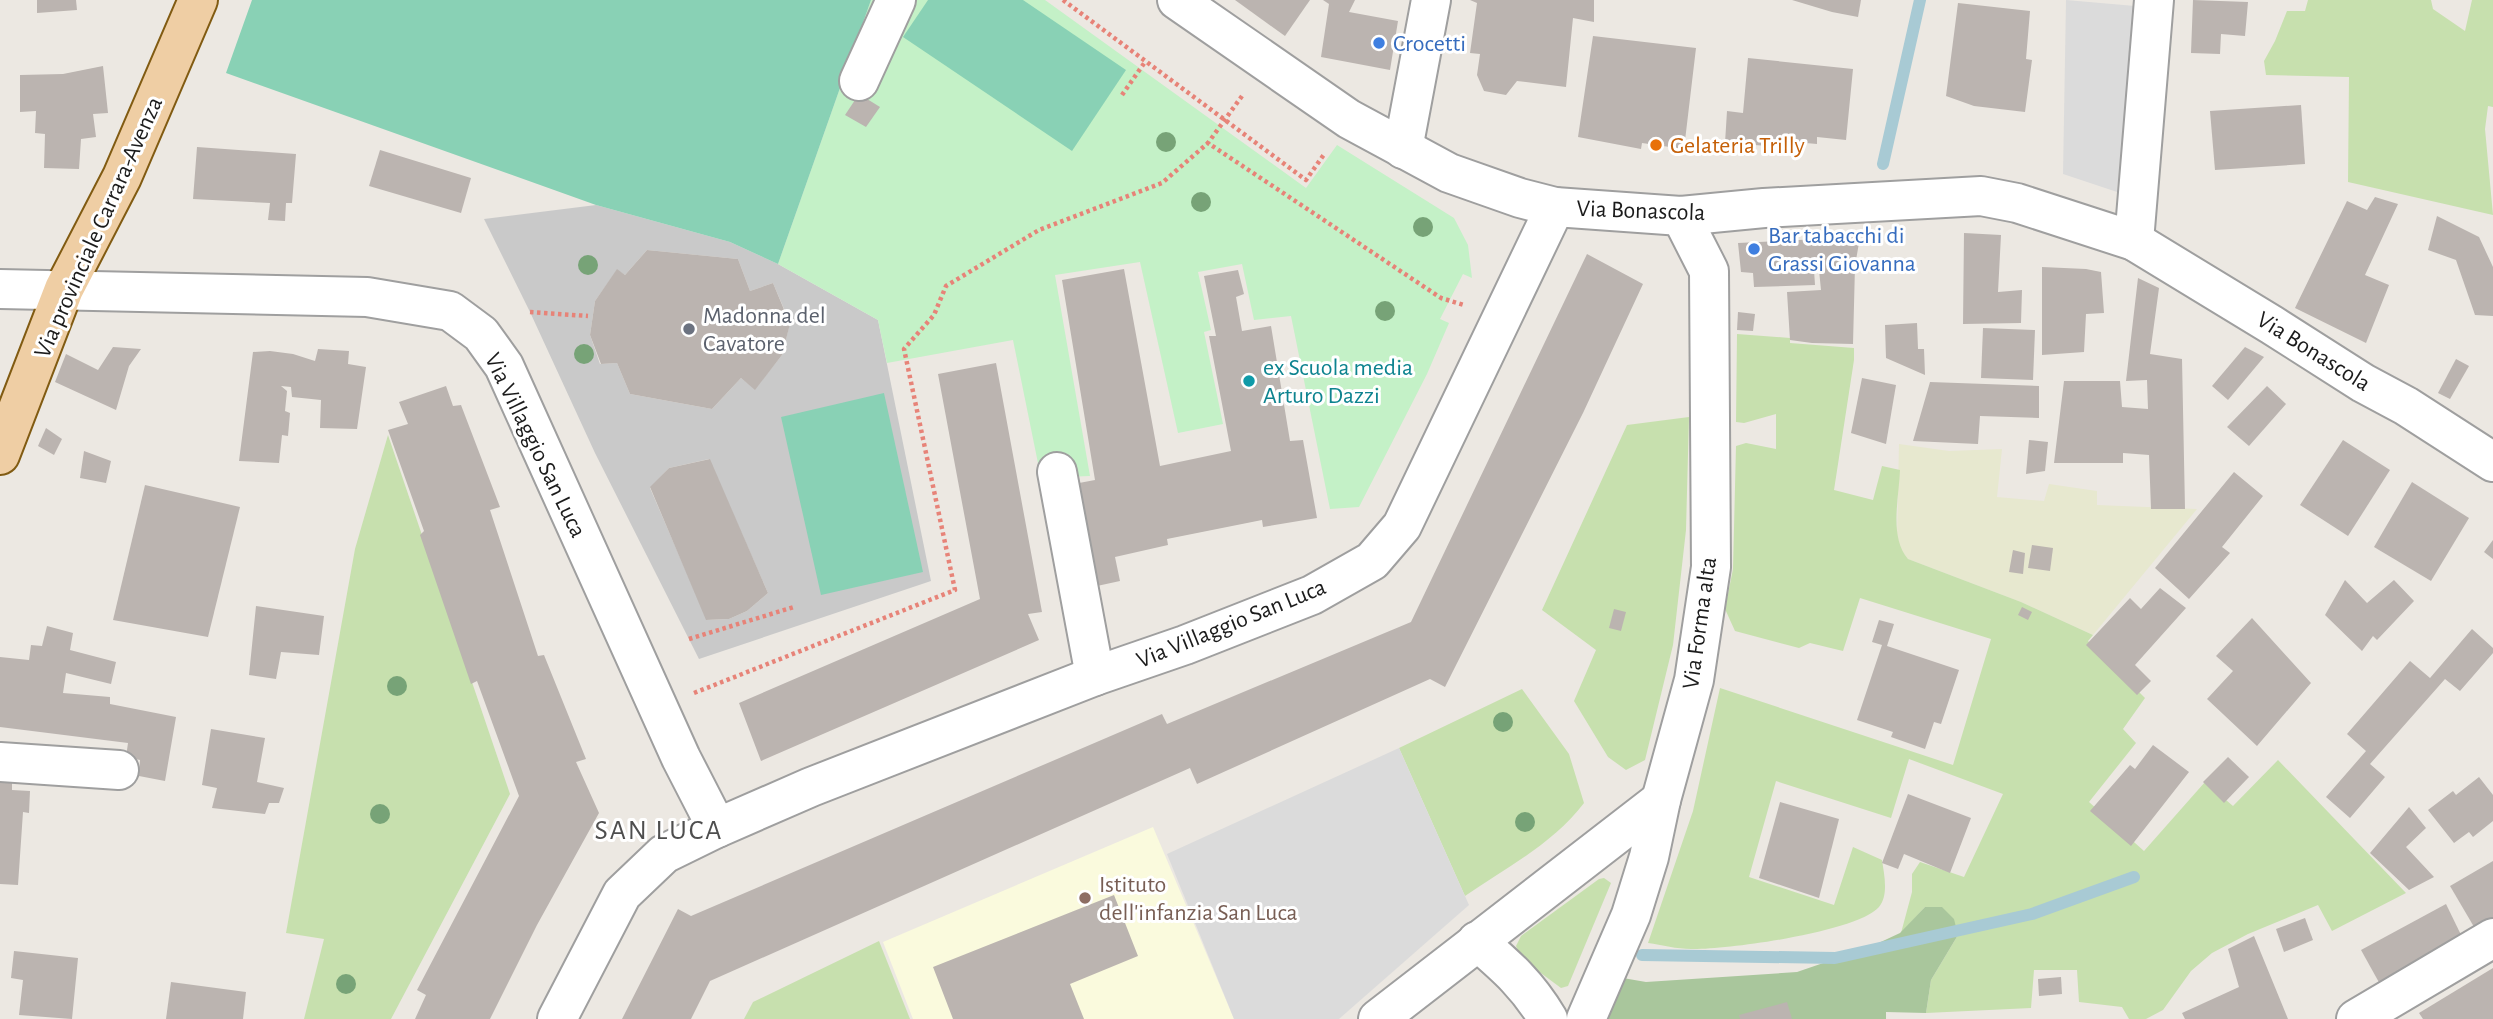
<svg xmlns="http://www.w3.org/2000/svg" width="2493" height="1019" font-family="'Alegreya Sans',sans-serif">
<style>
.education{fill:#fafadd}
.religious{fill:#c9c9c9;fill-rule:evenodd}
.farmland{fill:#e7e8cf}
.grass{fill:#c7e0ae}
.forest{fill:#a9c69c}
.park{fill:#c4f1c7}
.pitch{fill:#89d1b5}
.parking{fill:#dbdbdb}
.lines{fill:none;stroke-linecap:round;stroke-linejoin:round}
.stream{stroke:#a8cad4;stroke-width:12}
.building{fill:#bbb4b0}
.minor-casing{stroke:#9f9f9f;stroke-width:42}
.major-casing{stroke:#815b12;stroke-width:42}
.path{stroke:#e78378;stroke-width:4.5;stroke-dasharray:3.5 3.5;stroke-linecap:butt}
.minor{stroke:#fff;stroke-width:38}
.major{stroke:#efcea4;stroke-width:38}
.tree{fill:#77a377}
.shop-dot{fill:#3f7fe0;stroke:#fff;stroke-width:2.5}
.food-dot{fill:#e8710a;stroke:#fff;stroke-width:2.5}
.worship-dot{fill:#6b7280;stroke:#fff;stroke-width:2.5}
.culture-dot{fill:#0f9aa8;stroke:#fff;stroke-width:2.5}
.education-dot{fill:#8d6e63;stroke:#fff;stroke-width:2.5}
.labels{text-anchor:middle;stroke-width:6;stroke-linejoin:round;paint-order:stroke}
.shop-label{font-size:24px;fill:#366cbe;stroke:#fff;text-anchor:start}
.food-label{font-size:24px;fill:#c56008;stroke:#fff;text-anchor:start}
.street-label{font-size:24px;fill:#1b1b1b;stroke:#fff}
.worship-label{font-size:24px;fill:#5b616d;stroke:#fff;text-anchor:start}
.culture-label{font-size:24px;fill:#0d838f;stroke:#fff;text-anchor:start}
.education-label{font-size:24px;fill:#785e54;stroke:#fff;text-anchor:start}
.quarter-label{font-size:28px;letter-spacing:2px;fill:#4e4e4e;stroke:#fff}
</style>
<rect width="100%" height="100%" fill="#ece8e2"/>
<polygon class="education" points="1153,827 1234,1019 913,1019 883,942"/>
<path class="religious" d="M596,205L730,242L778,264L878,320L931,581L699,659L595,453L530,312L484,219ZM647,250L738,259L750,291L773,283L790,323L782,355L755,389L741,378L712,409L630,394L617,363L600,364L590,335L595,301L617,270L625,275ZM709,459L768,593L747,611L729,619L707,620L650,488L669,468Z"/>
<polygon class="farmland" points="1899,444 1949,451 2002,449 1997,497 2044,501 2049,484 2097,491 2097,505 2197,509 2093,635 2021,602 1908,559 1900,548 1897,535"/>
<g class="grass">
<polygon points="2308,0 2431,0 2433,9 2465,31 2472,0 2493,0 2493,107 2488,106 2485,129 2493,215 2348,182 2349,77 2266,75 2264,61 2275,41 2287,11 2305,11"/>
<path d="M1737,334L1790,338V343L1854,348V360L1834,490L1873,500L1882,466L1900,470C1899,498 1889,537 1908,559L2021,602L2093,635L2088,641L2145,698L2123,729L2136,743L2089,802L2144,851L2205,782L2233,806L2278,760L2406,893L2332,931L2318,905L2248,934L2212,953L2191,971L2163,1010L2146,1019H2129L2122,1007L2079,1002L2077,970H2034L2031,1008L1926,1013L1931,980L1958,935L1925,907L1901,933L1912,892V874L1920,862L1964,877L2003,794L1909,759L1891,818L1776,781L1749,877L1834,905L1853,847L1882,860C1884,874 1889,895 1879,907C1857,932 1726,950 1691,949C1677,949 1662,945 1648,943L1693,811L1720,688L1953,765L1991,639L1860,598L1843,651L1810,643L1799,648L1735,631L1725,609L1733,569L1736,446L1746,443L1776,449V414L1744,423L1736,422Z"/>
<polygon points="1689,417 1686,530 1673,645 1645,760 1626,770 1608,757 1574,701 1596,650 1542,610 1627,425"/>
<polygon points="388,435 510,794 391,1019 304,1019 324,939 286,933 355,549"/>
<path d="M1522,689L1569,754L1584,803C1554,843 1506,868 1465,896L1399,748Z"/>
<polygon points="1604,878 1611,883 1568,986 1561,988 1522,959 1516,946 1521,936 1599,879"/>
<polygon points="879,941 910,1019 744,1019 753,1002"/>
</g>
<polygon class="forest" points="1925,907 1942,907 1954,919 1958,935 1931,980 1926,1013 1886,1012 1886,1019 1604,1019 1617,977 1646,982 1797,972 1870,947 1900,933"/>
<polygon class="park" points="871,0 1045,0 1306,188 1337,145 1454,218 1468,245 1472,278 1463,274 1440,319 1449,323 1427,374 1359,507 1330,509 1291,316 1254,320 1242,264 1198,272 1211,330 1204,332 1223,424 1178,433 1140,262 1055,275 1090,476 1041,478 1013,340 887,363 878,320 778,264"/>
<g class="pitch">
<polygon points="252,0 871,0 778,264 730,242 596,205 226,73"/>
<polygon points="928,0 1023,0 1126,70 1072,151 903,37"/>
<polygon points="884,393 923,572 821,595 781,417"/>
</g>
<g class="parking">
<polygon points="2066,0 2135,6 2117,192 2063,174"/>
<polygon points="1399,748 1469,905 1339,1019 1234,1019 1167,854"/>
</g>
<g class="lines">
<g class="stream">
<polyline points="1883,164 1920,0"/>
<polyline points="1642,955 1835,958 2032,914 2134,877"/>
</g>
</g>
<g class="building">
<polygon points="37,0 76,0 77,10 37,13"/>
<polygon points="1235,0 1310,0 1285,36"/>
<polygon points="1323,0 1355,0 1349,12 1398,21 1390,70 1321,57 1329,4"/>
<polygon points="1470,0 1594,0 1594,22 1573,18 1566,87 1517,81 1506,95 1484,91 1477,75 1480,54 1470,53 1477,3"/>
<polygon points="1792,0 1861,0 1858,17 1832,12"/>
<polygon points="2193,0 2248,2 2245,36 2221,34 2220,54 2191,53"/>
<polygon points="1958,3 2030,11 2026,59 2032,60 2025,112 1974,106 1946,96"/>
<polygon points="1593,36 1696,48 1684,149 1642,143 1641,149 1578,137"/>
<polygon points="1748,58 1853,69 1846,140 1817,137 1817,144 1783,141 1783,147 1725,143 1727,111 1743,113"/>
<polygon points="103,66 108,113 93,114 96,137 81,139 79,169 44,168 45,134 35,133 36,111 20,112 20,75 63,74"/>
<polygon points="859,94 880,107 866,127 845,115"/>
<polygon points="2301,105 2305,164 2215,170 2210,111"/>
<polygon points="197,147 296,154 292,203 286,203 285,221 268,220 270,203 193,199"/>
<polygon points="380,150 471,178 461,213 369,186"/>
<polygon points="2375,197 2398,204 2365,275 2389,285 2366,343 2295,308 2347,201 2367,210"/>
<polygon points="2437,216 2479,237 2493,267 2493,316 2475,315 2456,260 2428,250"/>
<polygon points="1964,233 2001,235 1998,292 2022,290 2021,323 1963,324"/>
<polygon points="1860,237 1855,266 1853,344 1812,343 1790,340 1787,292 1821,290 1819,270 1814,270 1815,285 1754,287 1753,273 1741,272 1738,243"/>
<polygon points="647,250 738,259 750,291 773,283 790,324 782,355 755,390 741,378 712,409 630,394 617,363 601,364 590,335 595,301 617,269 625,275"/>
<polygon points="1587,254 1643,284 1583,413 1445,687 1430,679 1197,784 1190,768 710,981 691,1019 622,1019 678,909 691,916 1162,714 1167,724 1411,622"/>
<polygon points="2042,267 2086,269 2101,272 2104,313 2086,314 2084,352 2042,355"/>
<polygon points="1124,269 1160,466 1231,451 1209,336 1216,336 1204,276 1238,270 1244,294 1236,297 1242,331 1271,326 1290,441 1303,440 1317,518 1263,527 1262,520 1167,539 1168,545 1115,557 1120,581 1097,586 1089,563 1079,483 1095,480 1062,280"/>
<polygon points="2138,278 2159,288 2150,354 2182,359 2185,509 2151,509 2149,455 2123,453 2123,463 2054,463 2064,381 2120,381 2122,407 2148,409 2147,380 2126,381"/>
<polygon points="1738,312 1755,314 1753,331 1737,330"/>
<polygon points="1917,323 1918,349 1924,349 1925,375 1886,358 1885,325"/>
<polygon points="1983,328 2035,330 2033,380 1981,378"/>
<polygon points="113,347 141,349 129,366 116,410 55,382 66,354 98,370"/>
<polygon points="2245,347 2264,357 2228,400 2212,386"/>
<polygon points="318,349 349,351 348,364 366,367 357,429 320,428 321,400 292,397 291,387 281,386 287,391 285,411 290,413 288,436 282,435 279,463 239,461 253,352 270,351 293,354 315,361"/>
<polygon points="2456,359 2469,366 2450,399 2438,393"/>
<polygon points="996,363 1042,612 1028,614 1039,640 761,761 739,703 980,599 938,374"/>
<polygon points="1862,378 1896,385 1886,444 1851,433"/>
<polygon points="1930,382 2039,386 2039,418 1980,416 1978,444 1913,441"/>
<polygon points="446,386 453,406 461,405 500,507 490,510 538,656 544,655 586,759 576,762 599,813 537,925 490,1019 415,1019 426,995 417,990 519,796 477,681 471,684 420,535 424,531 388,430 408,424 399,402"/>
<polygon points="2267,386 2286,404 2249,446 2227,427"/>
<polygon points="46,428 62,439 54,455 38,446"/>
<polygon points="2029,440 2048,442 2045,471 2026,474"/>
<polygon points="2343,440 2390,470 2348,536 2300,505"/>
<polygon points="84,451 111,461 106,483 80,478"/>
<polygon points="710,459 768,593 747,611 729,619 706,620 650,487 669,468"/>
<polygon points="2234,472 2263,496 2222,547 2230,553 2189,599 2155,568"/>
<polygon points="2412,482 2469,518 2431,581 2374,547"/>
<polygon points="145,485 240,507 208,637 113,620"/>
<polygon points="2493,540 2493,559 2484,552"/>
<polygon points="2032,545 2053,548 2050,571 2028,568"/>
<polygon points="2013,550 2025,553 2023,574 2009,572"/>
<polygon points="2345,580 2367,603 2394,580 2414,601 2377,640 2373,636 2362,651 2325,615"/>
<polygon points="2160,588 2186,608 2135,665 2151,681 2137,695 2086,645 2130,598 2141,609"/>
<polygon points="256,606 324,616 319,655 281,652 276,679 249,675"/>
<polygon points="2022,607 2032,612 2028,620 2018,615"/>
<polygon points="1614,609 1626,612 1621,631 1609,628"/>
<polygon points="2252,618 2311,683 2257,746 2207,699 2233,671 2216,656"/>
<polygon points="1879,620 1894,624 1887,646 1959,670 1941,724 1934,722 1925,749 1891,737 1893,732 1857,720 1882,645 1872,642"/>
<polygon points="47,626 73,633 70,650 116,662 111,684 66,673 63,693 110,697 110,704 176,717 165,781 139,776 140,760 126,757 128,743 0,727 0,657 29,660 31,645 42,646"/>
<polygon points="2472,629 2493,648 2493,653 2460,691 2445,679 2370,764 2385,777 2350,818 2326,797 2366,751 2347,734 2410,661 2430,678"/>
<polygon points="211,729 265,738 257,782 284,788 279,803 269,803 265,814 212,808 217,788 202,785"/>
<polygon points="2153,745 2189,772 2131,846 2090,811 2130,765 2135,769"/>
<polygon points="2228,757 2249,777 2224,803 2203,782"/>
<polygon points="2479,777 2493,795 2493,821 2473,837 2469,832 2454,843 2428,810 2453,791 2456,795"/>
<polygon points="0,782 12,783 12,790 30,791 29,813 23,812 18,885 0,884"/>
<polygon points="1908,794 1971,818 1950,873 1904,854 1898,869 1882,863"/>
<polygon points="1780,802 1839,819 1819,898 1759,878"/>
<polygon points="2409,807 2426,828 2406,847 2434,877 2409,890 2370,853"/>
<polygon points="2493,861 2493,924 2477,932 2450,886"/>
<polygon points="1114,895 1138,956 1070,984 1084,1019 953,1019 933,967"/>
<polygon points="2446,904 2463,939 2381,986 2361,950"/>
<polygon points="2305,918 2313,940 2284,952 2276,929"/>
<polygon points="2254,936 2288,1019 2185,1019 2182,1013 2239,987 2228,949"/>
<polygon points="14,951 78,958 72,1019 19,1015 23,980 11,978"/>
<polygon points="2493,968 2493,1019 2423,1019 2419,1013"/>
<polygon points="2061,977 2062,994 2039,996 2038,979"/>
<polygon points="171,982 246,992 243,1019 166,1019"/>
<polygon points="1787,1002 1792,1019 1740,1019 1739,1015"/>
</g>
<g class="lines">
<g class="minor-casing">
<g id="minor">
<polyline points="1177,0 1349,119 1449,173 1520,198 1555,207 1681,216 1764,208 1981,196 2017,203 2134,241 2272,325 2363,383 2406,406 2493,462"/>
<polyline points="859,81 896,0"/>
<polyline points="1403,149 1431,0"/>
<polyline points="2134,241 2154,0"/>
<polyline points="0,289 367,297 450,311 481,334 504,366 681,758 717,828"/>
<polyline points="1057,472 1095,676"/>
<polyline points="0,762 119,770"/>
<path d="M1477,941C1507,967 1527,984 1548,1019"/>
<polyline points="557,1019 622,894 664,854 717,828 811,787 1095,676 1185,645 1312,595 1372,561 1402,526 1555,207"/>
<polyline points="1378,1019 1661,800"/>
<polyline points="1586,1019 1631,915 1649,857 1661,800 1694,680 1711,567 1709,271 1681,216"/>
<polyline points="2356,1019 2493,938"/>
</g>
</g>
<g class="major-casing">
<polyline id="major" points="0,455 64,289 122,177 198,0"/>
</g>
<g class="path">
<polyline points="1063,0 1306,180 1325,153"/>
<polyline points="1122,95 1145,62"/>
<polyline points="1242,96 1208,143 1441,298 1464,305"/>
<polyline points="530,312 588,316"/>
<polyline points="689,639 794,607"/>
<polyline points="694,693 955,590 904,349 934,315 946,286 1039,230 1162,183 1208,143"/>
</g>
<use href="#minor" class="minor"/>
<use href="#major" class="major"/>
</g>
<g class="tree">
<circle cx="1166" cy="142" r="10"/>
<circle cx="1201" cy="202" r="10"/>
<circle cx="1423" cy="227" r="10"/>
<circle cx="588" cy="265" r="10"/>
<circle cx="1385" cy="311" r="10"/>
<circle cx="584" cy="354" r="10"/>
<circle cx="397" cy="686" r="10"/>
<circle cx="1503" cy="722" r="10"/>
<circle cx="380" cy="814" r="10"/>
<circle cx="1525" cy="822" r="10"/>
<circle cx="346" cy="984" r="10"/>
</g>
<g class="shop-dot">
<circle cx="1379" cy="43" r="7"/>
<circle cx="1754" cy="249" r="7"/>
</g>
<circle class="food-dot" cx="1656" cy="145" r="7"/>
<circle class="worship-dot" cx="689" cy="329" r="7"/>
<circle class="culture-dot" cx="1249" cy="381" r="7"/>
<circle class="education-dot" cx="1085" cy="898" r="7"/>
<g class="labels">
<g class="shop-label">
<text x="1393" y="51">Crocetti</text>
<text x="1768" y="243">Bar tabacchi di<tspan x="1768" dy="28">Grassi Giovanna</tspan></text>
</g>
<g class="food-label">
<text x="1670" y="153">Gelateria Trilly</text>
</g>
<g class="street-label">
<text transform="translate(1641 210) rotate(2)" y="8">Via Bonascola</text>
<text transform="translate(98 227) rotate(-66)" y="8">Via provinciale Carrara-Avenza</text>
<text transform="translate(2314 351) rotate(32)" y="8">Via Bonascola</text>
<text transform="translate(536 445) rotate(64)" y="8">Via Villaggio San Luca</text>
<text transform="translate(1231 623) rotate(-22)" y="8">Via Villaggio San Luca</text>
<text transform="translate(1699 623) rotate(-82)" y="8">Via Forma alta</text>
</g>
<g class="worship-label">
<text x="703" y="323">Madonna del<tspan x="703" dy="28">Cavatore</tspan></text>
</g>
<g class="culture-label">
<text x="1263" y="375">ex Scuola media<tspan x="1263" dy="28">Arturo Dazzi</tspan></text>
</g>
<g class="education-label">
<text x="1099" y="892">Istituto<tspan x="1099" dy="28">dell'infanzia San Luca</tspan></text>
</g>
<g class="quarter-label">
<text x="659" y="839">SAN LUCA</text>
</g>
</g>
</svg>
